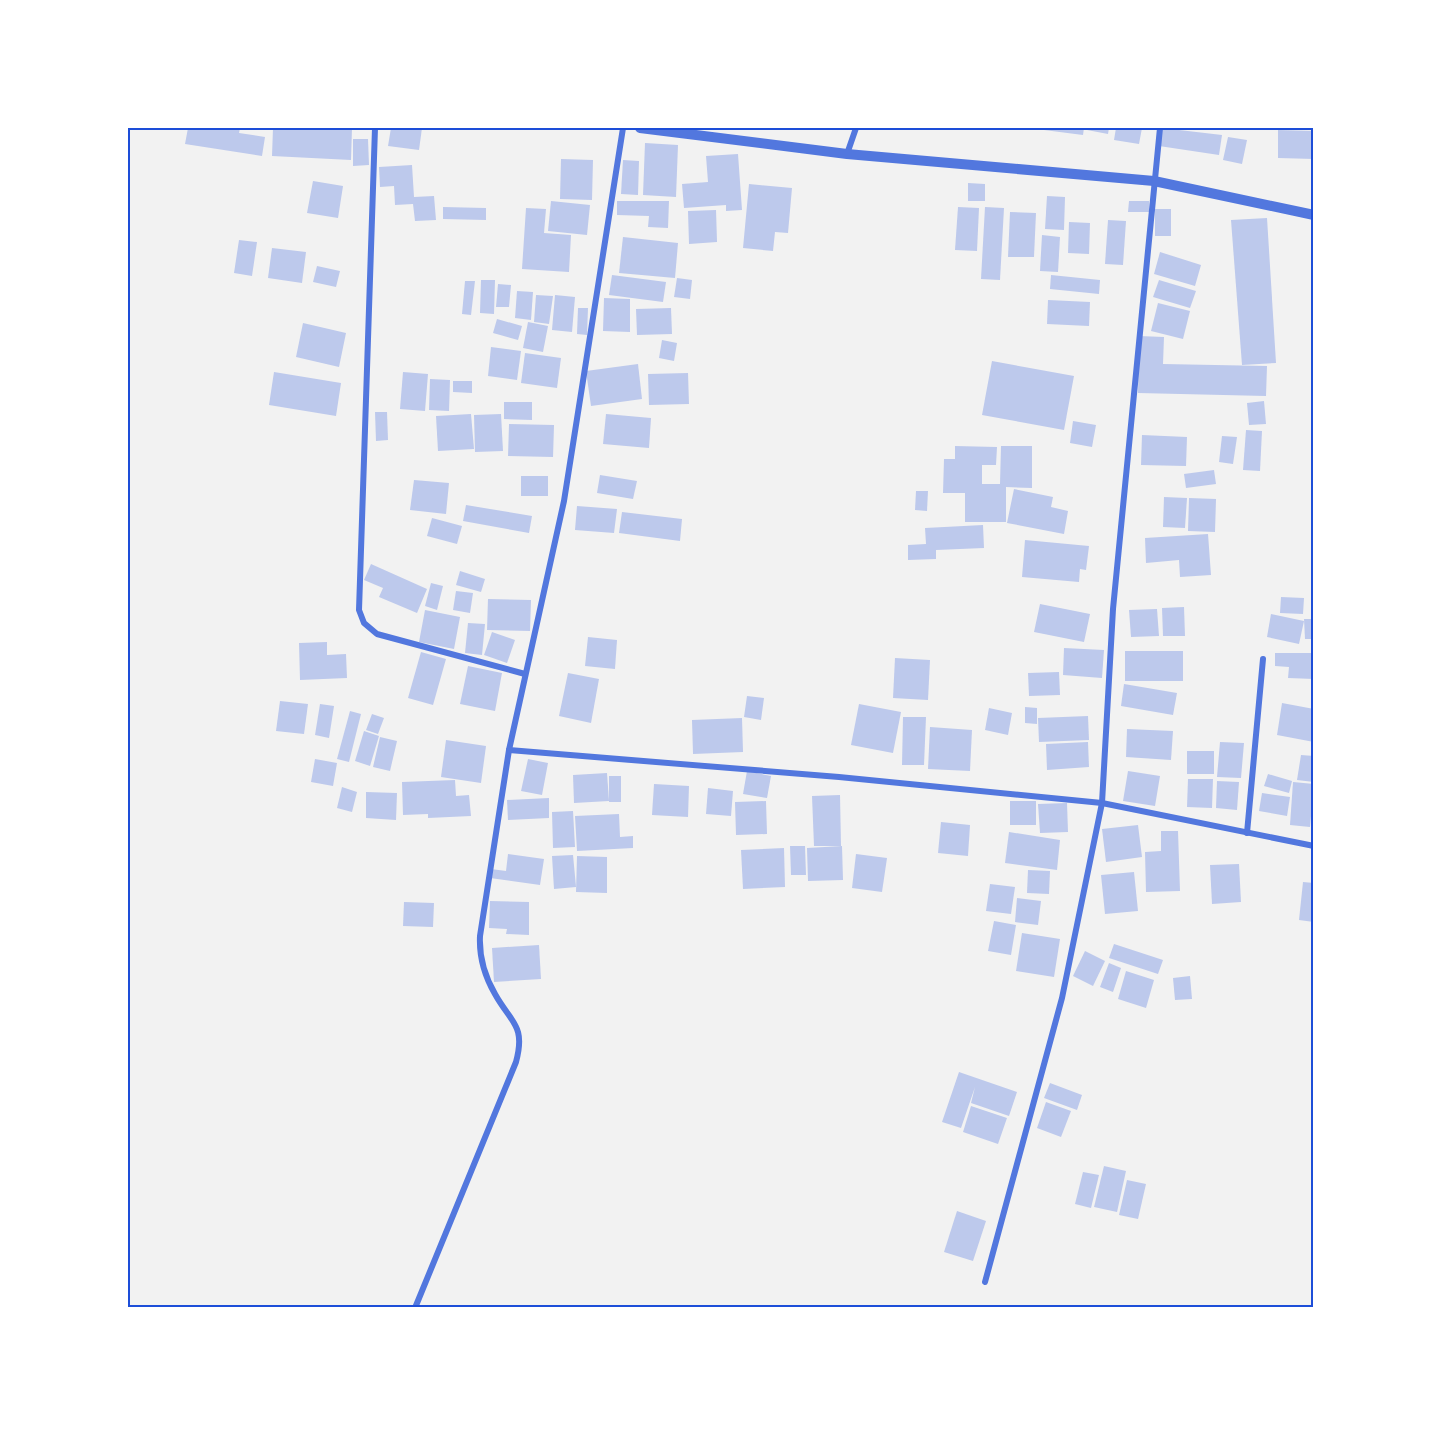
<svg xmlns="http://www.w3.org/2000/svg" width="1441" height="1435" font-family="Arial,sans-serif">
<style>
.building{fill:#bdc9ec}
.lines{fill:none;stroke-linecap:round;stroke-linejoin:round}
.minor{stroke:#5277de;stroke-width:6}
.tertiary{stroke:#5277de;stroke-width:10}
.neatline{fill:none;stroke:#1d4ed8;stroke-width:2}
</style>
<rect width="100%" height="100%" fill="#f2f2f2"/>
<g class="building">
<polygon points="188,128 224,130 224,128 240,128 239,133 265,137 262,156 185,144"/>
<polygon points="273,128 319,130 319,128 352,128 351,160 272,156"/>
<polygon points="391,128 422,128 419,150 388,146"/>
<polygon points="1045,128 1084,128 1083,135 1044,130"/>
<polygon points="1087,128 1109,128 1108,134 1087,130"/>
<polygon points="1116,128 1142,128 1139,144 1114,140"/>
<polygon points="1162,128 1222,135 1219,155 1159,146"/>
<polygon points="1278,130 1314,131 1314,159 1278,158"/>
<polygon points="1228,137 1247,140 1242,164 1223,160"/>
<polygon points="353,139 368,139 369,165 353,166"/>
<polygon points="645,143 678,145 676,197 643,195"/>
<polygon points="738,154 742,210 726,211 726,205 684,208 682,184 708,182 706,156"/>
<polygon points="561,159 593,160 592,200 560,199"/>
<polygon points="623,160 639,161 638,195 621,194"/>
<polygon points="412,165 414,197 434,196 436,220 415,221 413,204 395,205 394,186 380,187 379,167"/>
<polygon points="313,181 343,186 338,218 307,213"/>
<polygon points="968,183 985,184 985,201 968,201"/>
<polygon points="749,184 792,188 788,233 775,232 773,251 743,248"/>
<polygon points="1047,196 1065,197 1064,230 1045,229"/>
<polygon points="551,201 590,205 587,235 548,231"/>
<polygon points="617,201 669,201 668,228 648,227 649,216 617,215"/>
<polygon points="1129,201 1149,201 1149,212 1128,212"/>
<polygon points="443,207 486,208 486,220 443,219"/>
<polygon points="958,207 979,208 977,251 955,250"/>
<polygon points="985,207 1004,208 1000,280 981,279"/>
<polygon points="526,208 546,209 544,233 571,235 569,272 522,269"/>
<rect x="1155" y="209" width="16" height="27"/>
<polygon points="716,210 717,242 689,244 688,211"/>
<polygon points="1010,212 1036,213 1034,257 1008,257"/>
<polygon points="1267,218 1276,363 1242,365 1231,220"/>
<polygon points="1108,220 1126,221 1123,265 1105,264"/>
<polygon points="1069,222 1090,223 1089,254 1068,253"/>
<polygon points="1042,235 1060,237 1058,272 1040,271"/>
<polygon points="623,237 678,243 675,278 619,273"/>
<polygon points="239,240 257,242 252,276 234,273"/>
<polygon points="272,248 306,252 302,283 268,278"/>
<polygon points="1160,252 1201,265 1195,286 1154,274"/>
<polygon points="317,266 340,271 336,287 313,282"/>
<polygon points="612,275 666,282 663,302 609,295"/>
<polygon points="1051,275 1100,280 1099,294 1050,289"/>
<polygon points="677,278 692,280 690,299 674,297"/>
<polygon points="481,280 495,280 494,314 480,313"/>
<polygon points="1159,280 1196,291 1190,308 1153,297"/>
<polygon points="465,281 475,281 471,315 462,314"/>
<polygon points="498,284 511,285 509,307 496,307"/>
<polygon points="517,291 533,292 531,320 515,318"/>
<polygon points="536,295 553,296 549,324 534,322"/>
<polygon points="555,295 575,297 572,332 552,330"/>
<polygon points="604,298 630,299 630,332 603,331"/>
<polygon points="1048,300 1090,302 1089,326 1047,324"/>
<polygon points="1158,303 1190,311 1183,339 1151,331"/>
<polygon points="578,308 588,308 587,335 577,334"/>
<polygon points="671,308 672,334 637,335 636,309"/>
<polygon points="497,319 522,326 518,340 493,333"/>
<polygon points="528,322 548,326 543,352 523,348"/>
<polygon points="303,323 346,333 339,367 296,357"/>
<polygon points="1139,336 1164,337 1163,364 1267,366 1266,396 1138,393"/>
<polygon points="662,340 677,343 674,361 659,358"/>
<polygon points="491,347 521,351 517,380 488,376"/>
<polygon points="525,353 561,358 557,388 521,383"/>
<polygon points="992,361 1074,376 1064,430 982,415"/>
<polygon points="638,364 642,399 591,406 586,371"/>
<polygon points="274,372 341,383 336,416 269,405"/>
<polygon points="403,372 428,374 425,411 400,409"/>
<polygon points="688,373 689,404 649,405 648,374"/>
<polygon points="430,379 450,380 449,411 429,410"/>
<polygon points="453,381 472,381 472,393 453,392"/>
<polygon points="1264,401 1266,424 1249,425 1247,403"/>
<polygon points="504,402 532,402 532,420 504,419"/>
<polygon points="375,412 387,412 388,440 376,441"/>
<polygon points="471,414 474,449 438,451 436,416"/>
<polygon points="501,414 503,451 475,452 474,415"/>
<polygon points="606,414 651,418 649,448 603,444"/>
<polygon points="1073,421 1096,425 1092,447 1070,443"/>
<polygon points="509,424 554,425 553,457 508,456"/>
<polygon points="1246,430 1262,431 1260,471 1243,470"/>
<polygon points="1142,435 1187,437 1186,466 1141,465"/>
<polygon points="1222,436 1237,437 1233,464 1219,462"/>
<polygon points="955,446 997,447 996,465 982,465 982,484 1000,484 1001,446 1032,446 1032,488 1006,487 1006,522 965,522 965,493 943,493 944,459 955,459"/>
<polygon points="1214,470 1216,484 1186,488 1184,474"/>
<polygon points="600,475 637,481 633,499 597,493"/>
<rect x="521" y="476" width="27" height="20"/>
<polygon points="414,480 449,483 446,514 410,510"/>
<polygon points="1014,489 1053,497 1051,507 1068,511 1064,534 1007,523"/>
<polygon points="916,491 928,491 927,511 915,510"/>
<polygon points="1164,497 1187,498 1185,528 1163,527"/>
<polygon points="1189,498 1216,499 1215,532 1188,531"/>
<polygon points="466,505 532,516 529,533 463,521"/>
<polygon points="577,506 617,509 614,533 575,530"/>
<polygon points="622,512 682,519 680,541 619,533"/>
<polygon points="432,518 462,526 457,544 427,536"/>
<polygon points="983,525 984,548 936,550 936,559 908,560 908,545 926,544 925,528"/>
<polygon points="1208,534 1211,575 1180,577 1179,560 1146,563 1145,538"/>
<polygon points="1025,540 1089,546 1086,570 1080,569 1079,582 1022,577"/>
<polygon points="371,564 427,589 417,613 379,597 383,588 364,580"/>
<polygon points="460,571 485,579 481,592 456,585"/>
<polygon points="431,583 443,586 437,610 425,606"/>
<polygon points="456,591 473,593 470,613 453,610"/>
<polygon points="1281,597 1304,598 1303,614 1280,613"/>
<polygon points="488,599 531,600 530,631 487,630"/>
<polygon points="1040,604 1090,614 1084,642 1034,632"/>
<polygon points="1184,607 1185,636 1163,636 1162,608"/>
<polygon points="1157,609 1159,636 1131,637 1129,610"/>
<polygon points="425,610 460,617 454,649 419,642"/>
<polygon points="1271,614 1304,621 1299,644 1267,637"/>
<polygon points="1304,619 1314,619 1314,639 1305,639"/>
<polygon points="468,623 485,624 482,655 465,653"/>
<polygon points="492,632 515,640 507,663 484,655"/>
<polygon points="588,637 617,640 615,669 585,666"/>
<polygon points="327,642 327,655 346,654 347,678 300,680 299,643"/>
<polygon points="1064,648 1104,650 1102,678 1063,675"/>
<rect x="1125" y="651" width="58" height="30"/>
<polygon points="421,652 446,659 433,705 408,698"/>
<polygon points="1275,653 1314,653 1314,679 1288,678 1289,667 1275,666"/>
<polygon points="895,658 930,660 928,700 893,698"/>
<polygon points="468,666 502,673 495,711 460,704"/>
<polygon points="1059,672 1060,695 1029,696 1028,673"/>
<polygon points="568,673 599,679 591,723 559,716"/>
<polygon points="1124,684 1177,693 1173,715 1121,706"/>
<polygon points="747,696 764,698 761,720 744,717"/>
<polygon points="280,701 308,704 304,734 276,731"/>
<polygon points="1282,703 1314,709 1314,742 1277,735"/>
<polygon points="320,704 334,706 329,738 315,735"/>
<polygon points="859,704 901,712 893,753 851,745"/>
<polygon points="1025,707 1037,708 1037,724 1025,723"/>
<polygon points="989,708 1012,713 1008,735 985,730"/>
<polygon points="350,711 361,714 349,762 337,759"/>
<polygon points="372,714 384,718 378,734 366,730"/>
<polygon points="1088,716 1089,740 1039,742 1038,718"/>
<polygon points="903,717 926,717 924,765 902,765"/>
<polygon points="742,718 743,752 693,754 692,720"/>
<polygon points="930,727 972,730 970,771 928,769"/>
<polygon points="1127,729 1173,731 1171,760 1126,757"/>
<polygon points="364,731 379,736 370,766 355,761"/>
<polygon points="380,737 397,741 390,771 373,767"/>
<polygon points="446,740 486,746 481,783 441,777"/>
<polygon points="1088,742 1089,767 1047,770 1046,744"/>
<polygon points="1220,742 1244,743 1241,778 1217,777"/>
<rect x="1187" y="751" width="27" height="23"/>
<polygon points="1301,755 1314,756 1314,782 1297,780"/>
<polygon points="315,759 337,763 333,786 311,782"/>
<polygon points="528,759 548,763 542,795 521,791"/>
<polygon points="747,771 771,776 767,798 743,794"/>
<polygon points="1128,771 1160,776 1155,806 1123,801"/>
<polygon points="607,773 609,801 574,803 573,775"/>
<polygon points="1268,774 1292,781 1289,793 1264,786"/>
<rect x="609" y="776" width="12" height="26"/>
<polygon points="1188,779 1213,779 1212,808 1187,807"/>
<polygon points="455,780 456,796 469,795 471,816 428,818 428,814 403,815 402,782"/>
<polygon points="1217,781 1239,782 1237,810 1216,808"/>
<polygon points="1293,782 1314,784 1310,827 1290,825"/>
<polygon points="654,784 689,786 688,817 652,815"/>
<polygon points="342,787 357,792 352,812 337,808"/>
<polygon points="708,788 733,791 731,816 706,814"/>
<polygon points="366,792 397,793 396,820 366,818"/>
<polygon points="1262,793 1290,797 1287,816 1259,811"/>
<polygon points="840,795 841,846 814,846 812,796"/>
<polygon points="549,798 549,818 508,820 507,800"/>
<polygon points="766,801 767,834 736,835 735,802"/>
<rect x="1010" y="801" width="26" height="24"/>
<polygon points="1067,803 1068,832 1040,833 1038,804"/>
<polygon points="573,811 575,847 553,848 552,812"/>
<polygon points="619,814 620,837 633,836 633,848 577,851 575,816"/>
<polygon points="941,822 970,825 968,856 938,853"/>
<polygon points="1138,825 1142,857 1106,862 1102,829"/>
<polygon points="1161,831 1178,831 1180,891 1146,892 1145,852 1161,851"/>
<polygon points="1009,832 1060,840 1057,870 1005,863"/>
<polygon points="790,846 805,846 806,875 791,875"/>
<polygon points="842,846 843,880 808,881 807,848"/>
<polygon points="784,848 785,887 743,889 741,850"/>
<polygon points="508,854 544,859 540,885 490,878 491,869 506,871"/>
<polygon points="856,854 887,858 882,892 852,888"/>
<polygon points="573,855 576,887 554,889 552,856"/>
<polygon points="577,856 607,857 607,893 576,892"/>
<polygon points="1239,864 1241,902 1212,904 1210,865"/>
<polygon points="1028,870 1050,871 1049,894 1027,893"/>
<polygon points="1134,872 1138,911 1105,914 1101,875"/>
<polygon points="1303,882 1314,883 1314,922 1299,920"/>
<polygon points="990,884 1015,887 1011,914 986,911"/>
<polygon points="1017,898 1041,901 1038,925 1015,922"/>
<polygon points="490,901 529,902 529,935 506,934 507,929 489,928"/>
<polygon points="404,902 434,903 433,927 403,926"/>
<polygon points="994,921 1016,925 1011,955 988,951"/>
<polygon points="1022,933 1060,939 1054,977 1016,971"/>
<polygon points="1114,944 1163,960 1158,974 1109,958"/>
<polygon points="539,945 541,979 494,982 492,948"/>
<polygon points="1085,951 1105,961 1093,986 1073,976"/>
<polygon points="1109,963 1121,968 1113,992 1100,987"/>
<polygon points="1126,971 1154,980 1146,1008 1118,999"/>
<polygon points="1190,976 1192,999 1175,1000 1173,978"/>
<polygon points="959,1072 1017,1092 1009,1116 971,1103 975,1087 961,1128 942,1122"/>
<polygon points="1050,1083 1082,1095 1077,1110 1044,1098"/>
<polygon points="1046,1102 1071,1111 1061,1137 1037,1128"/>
<polygon points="971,1106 1007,1118 998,1144 963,1132"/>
<polygon points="1104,1166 1126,1171 1117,1212 1094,1207"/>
<polygon points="1083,1172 1099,1175 1091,1208 1075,1204"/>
<polygon points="1127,1180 1146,1184 1138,1219 1119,1215"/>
<polygon points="957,1211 986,1221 973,1261 944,1252"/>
</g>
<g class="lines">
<g class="minor">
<polyline points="375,128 359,610 364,623 377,634 525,674"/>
<polyline points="847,154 856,128"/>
<polyline points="509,750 839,777 1102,803 1314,846"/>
<polyline points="1247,833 1263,659"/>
<polyline points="985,1282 1062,998 1102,803 1113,609 1160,128"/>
<path d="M415,1308L516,1062C526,1025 511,1023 495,994C484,975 479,957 480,936L509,750L564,501L623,128"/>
</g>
<polyline class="tertiary" points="640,128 847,154 1154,181 1314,215"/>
</g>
<rect width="1441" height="1435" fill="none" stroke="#ffffff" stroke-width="258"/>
<rect x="129" y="129" width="1183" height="1177" class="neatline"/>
</svg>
